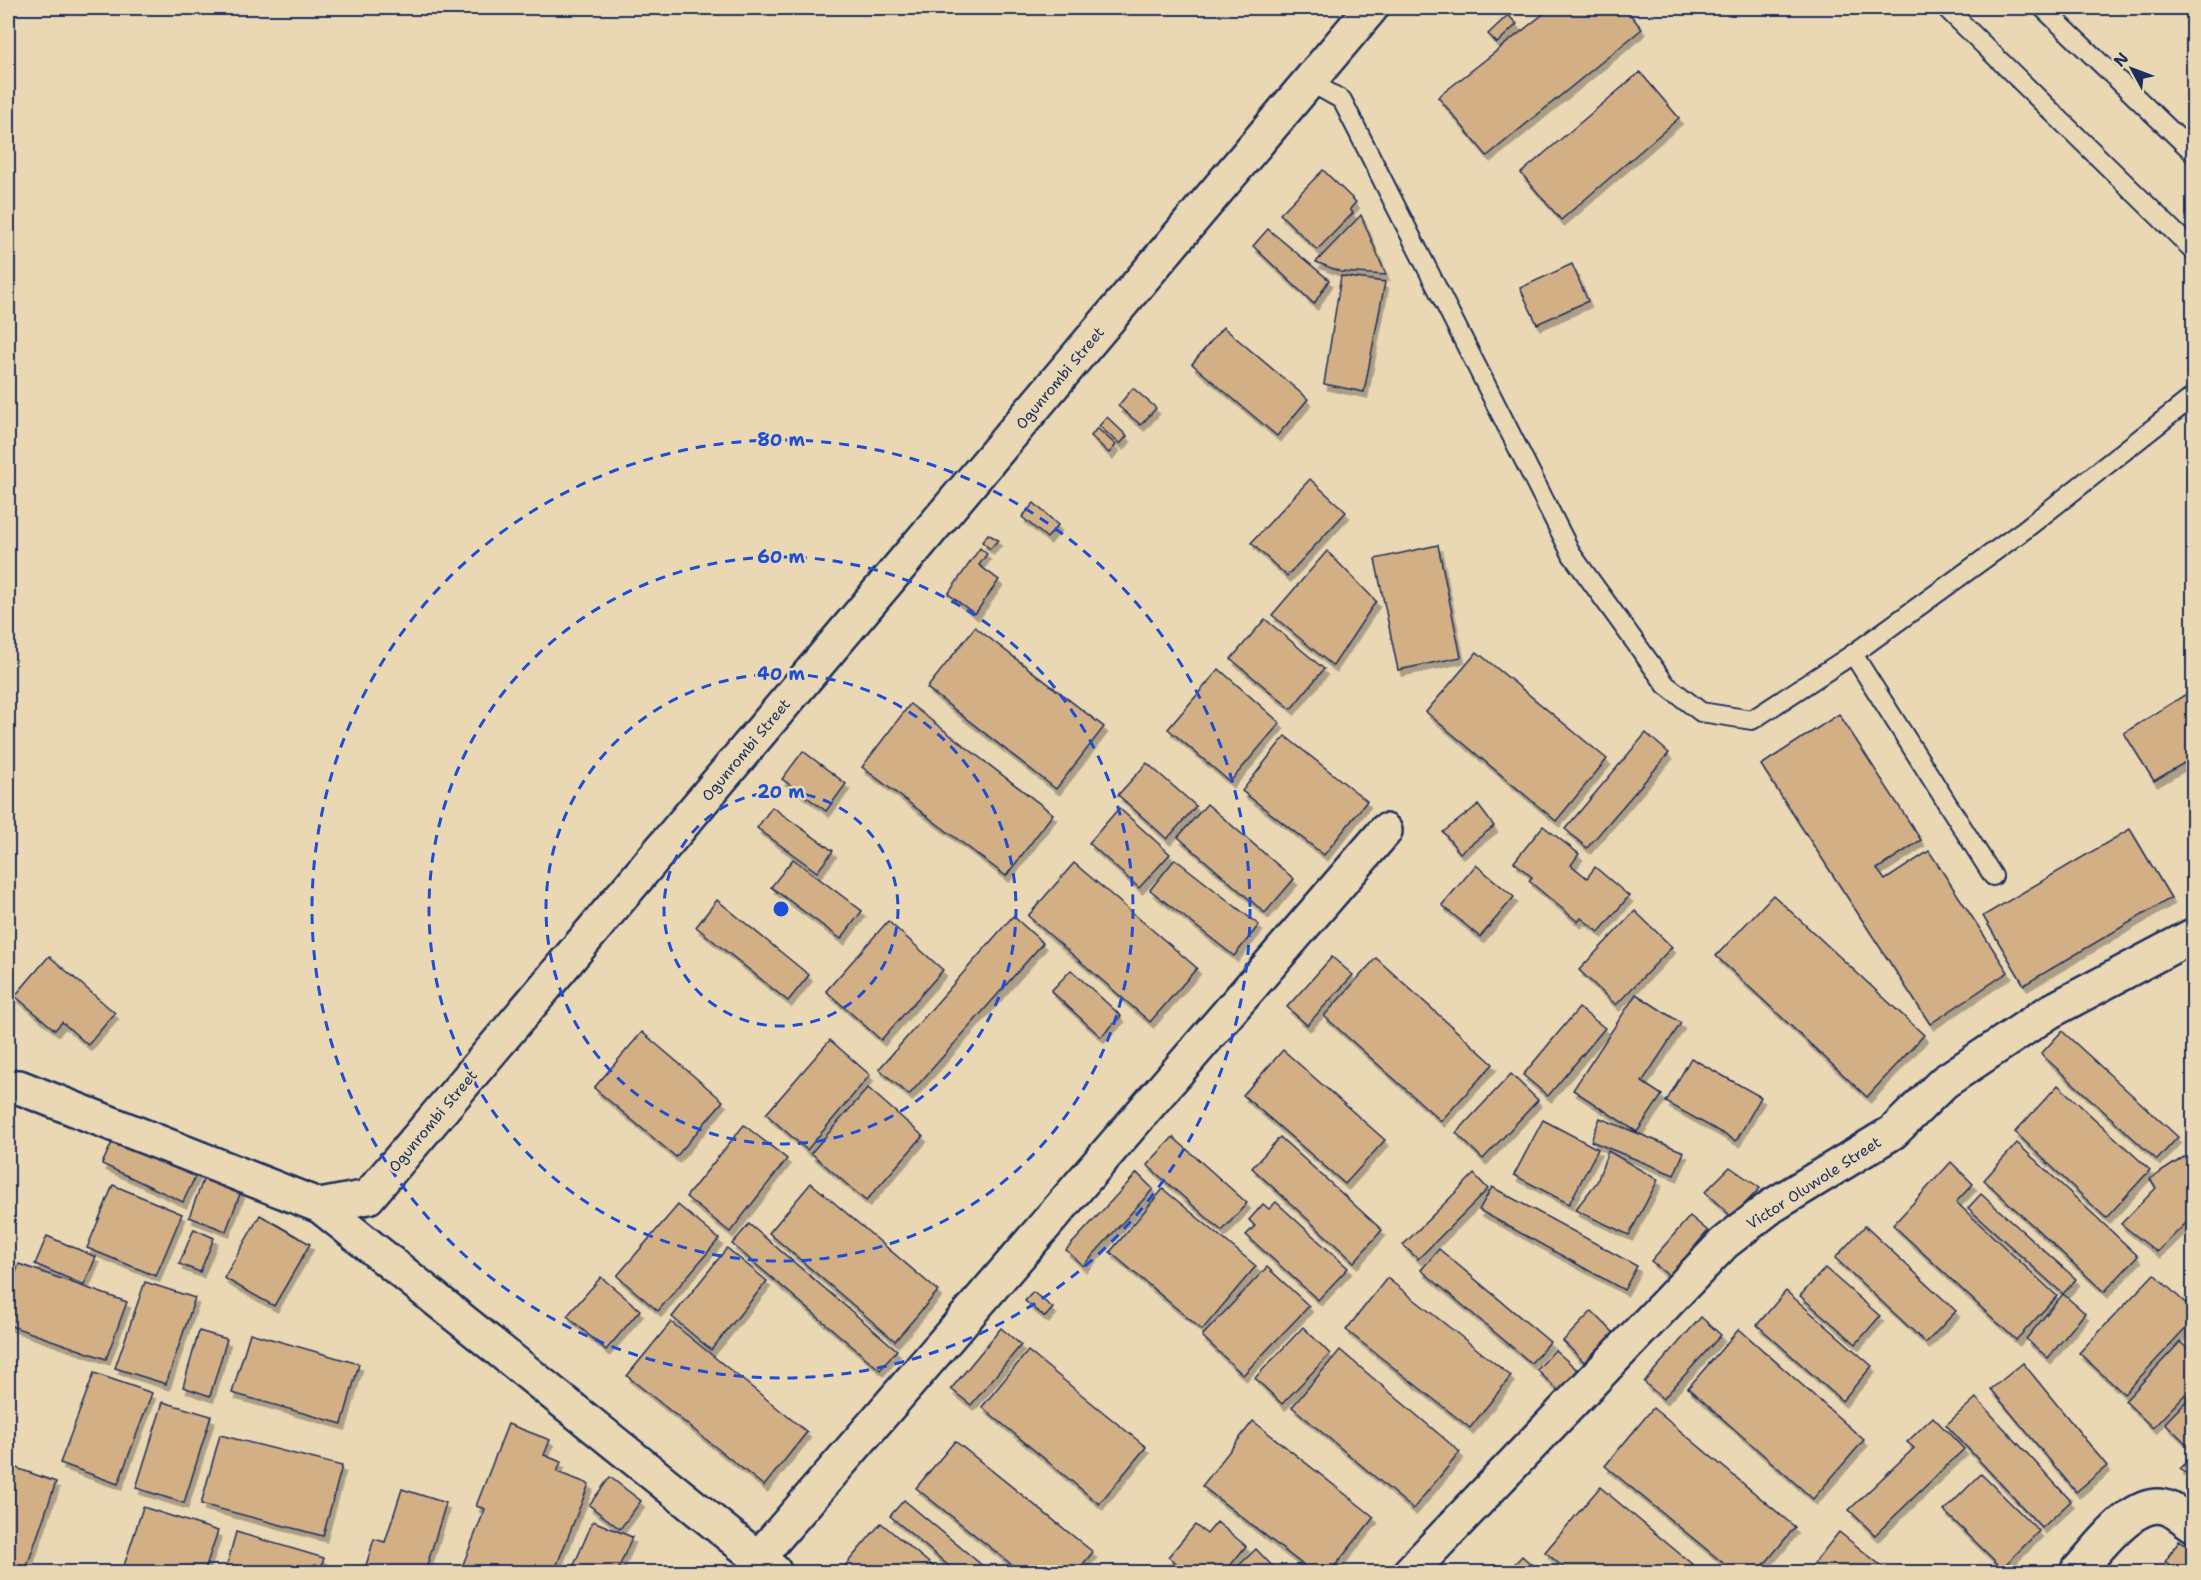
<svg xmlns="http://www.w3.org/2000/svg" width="2201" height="1580" font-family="'Shantell Sans',sans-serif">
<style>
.building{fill:#d3af85;stroke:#1b2f5e;stroke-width:1.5;filter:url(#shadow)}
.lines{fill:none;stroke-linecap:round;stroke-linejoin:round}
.lane-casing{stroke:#1b2f5e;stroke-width:22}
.street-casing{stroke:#1b2f5e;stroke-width:38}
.secondary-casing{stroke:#1b2f5e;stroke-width:38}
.lane{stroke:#ead8b5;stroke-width:18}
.street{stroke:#ead8b5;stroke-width:33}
.secondary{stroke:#ead8b5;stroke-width:33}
.ring{fill:none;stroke:#1d4ed8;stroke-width:3;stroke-dasharray:10 8}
.labels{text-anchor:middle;stroke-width:5;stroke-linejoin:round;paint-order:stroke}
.street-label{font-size:15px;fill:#1b2f5e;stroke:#ead8b5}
.centre{fill:#1d4ed8;stroke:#ead8b5;stroke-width:3}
.ring-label{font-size:18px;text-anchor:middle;font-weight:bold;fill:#1d4ed8;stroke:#ead8b5;stroke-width:5;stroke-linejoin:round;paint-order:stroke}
</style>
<defs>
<filter id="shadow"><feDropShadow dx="3.5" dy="6" stdDeviation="0" flood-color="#0004"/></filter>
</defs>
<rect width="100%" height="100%" fill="#ead8b5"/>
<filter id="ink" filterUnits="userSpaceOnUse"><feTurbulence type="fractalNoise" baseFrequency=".0167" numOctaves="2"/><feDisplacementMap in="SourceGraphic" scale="12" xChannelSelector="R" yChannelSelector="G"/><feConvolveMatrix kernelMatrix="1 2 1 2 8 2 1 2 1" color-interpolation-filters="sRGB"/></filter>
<g filter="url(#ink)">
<g class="building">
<polygon points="1551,8 1625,8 1642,29 1487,156 1438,97"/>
<polygon points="1508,15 1517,24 1497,43 1488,34"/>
<polygon points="1640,72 1679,118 1561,220 1521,173"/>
<polygon points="1323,170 1356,202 1350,209 1353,213 1317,250 1280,214"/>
<polygon points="1361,215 1386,275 1341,272 1316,262"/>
<polygon points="1268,229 1329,280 1314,304 1253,246"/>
<polygon points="1572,264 1588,301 1537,324 1520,288"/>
<polygon points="1341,276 1385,282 1364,392 1324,384"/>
<polygon points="1223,327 1308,399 1277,436 1192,364"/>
<polygon points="1133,388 1156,408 1141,425 1118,406"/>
<polygon points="1107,417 1127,436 1120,444 1099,426"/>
<polygon points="1097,428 1116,445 1109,453 1091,436"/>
<polygon points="1310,479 1346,512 1287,576 1251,543"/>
<polygon points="1034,503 1058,525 1047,538 1022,517"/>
<polygon points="988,534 998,540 990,549 982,542"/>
<polygon points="1438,545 1461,657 1398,670 1375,559"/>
<polygon points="980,548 987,554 979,565 999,580 975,614 948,594"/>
<polygon points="1327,551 1376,601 1333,666 1272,615"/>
<polygon points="1265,619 1324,669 1291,709 1231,659"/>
<polygon points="975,627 1104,727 1056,789 927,688"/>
<polygon points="1477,652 1607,759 1556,821 1426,712"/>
<polygon points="1219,669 1280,723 1230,782 1168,729"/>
<polygon points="2194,689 2194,757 2154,781 2124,733"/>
<polygon points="910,704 1053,814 1006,876 862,767"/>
<polygon points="1839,714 1921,840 1877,869 1885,880 1929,851 2008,972 1930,1024 1761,765"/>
<polygon points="1646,733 1669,753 1587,848 1565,829"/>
<polygon points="1285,736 1367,801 1324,855 1242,791"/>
<polygon points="803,751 846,784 826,811 782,779"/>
<polygon points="1147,763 1196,806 1167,839 1118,795"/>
<polygon points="1207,804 1294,879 1265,913 1178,837"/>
<polygon points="1478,805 1494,826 1460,853 1443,832"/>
<polygon points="772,807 833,851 817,872 757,828"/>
<polygon points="1119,808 1170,854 1139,888 1089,843"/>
<polygon points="1543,826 1579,854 1571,865 1587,878 1595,867 1629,896 1599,932 1581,918 1578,922 1529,881 1532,877 1514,862"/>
<polygon points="2130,829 2171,898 2024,985 1983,916"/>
<polygon points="793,859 862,911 841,939 771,887"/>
<polygon points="1175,859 1259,925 1234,956 1150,890"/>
<polygon points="1074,863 1197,968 1150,1022 1028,916"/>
<polygon points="1476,865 1514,897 1480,937 1442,905"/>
<polygon points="1773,895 1924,1035 1867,1097 1716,956"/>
<polygon points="717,900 809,975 788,1001 696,927"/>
<polygon points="1635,911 1672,947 1616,1005 1579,970"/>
<polygon points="1013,916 1043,943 909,1095 879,1069"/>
<polygon points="888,921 943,970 881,1040 826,991"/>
<polygon points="49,956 115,1013 88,1045 62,1022 55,1030 15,996"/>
<polygon points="1332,957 1353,975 1307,1025 1287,1007"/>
<polygon points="1376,958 1493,1064 1441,1121 1324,1016"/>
<polygon points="1071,970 1121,1016 1101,1037 1051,991"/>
<polygon points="1636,994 1681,1023 1642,1082 1662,1095 1637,1132 1573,1090"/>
<polygon points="1579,1008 1605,1028 1548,1096 1523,1075"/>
<polygon points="2062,1031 2178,1137 2157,1160 2041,1054"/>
<polygon points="642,1032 723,1101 676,1157 594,1088"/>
<polygon points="830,1040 870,1075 807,1150 766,1114"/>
<polygon points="1283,1050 1385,1140 1345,1184 1243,1095"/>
<polygon points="1691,1058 1761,1097 1736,1141 1666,1102"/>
<polygon points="1511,1074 1538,1100 1483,1159 1456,1133"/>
<polygon points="2058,1085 2150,1170 2106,1218 2015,1132"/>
<polygon points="868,1088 923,1136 866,1201 811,1153"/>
<polygon points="1600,1118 1684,1152 1674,1175 1591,1141"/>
<polygon points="1543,1120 1598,1149 1569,1204 1514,1175"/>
<polygon points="744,1125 787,1159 730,1232 686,1197"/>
<polygon points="116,1134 197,1173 183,1202 102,1164"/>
<polygon points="1173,1137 1247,1203 1222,1231 1147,1165"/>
<polygon points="1280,1137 1382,1230 1354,1262 1252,1168"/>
<polygon points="2017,1143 2138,1256 2104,1292 1984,1180"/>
<polygon points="1608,1151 1658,1180 1629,1235 1575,1210 1597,1182"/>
<polygon points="2184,1157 2194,1166 2194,1215 2157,1252 2121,1224 2156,1188 2150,1179"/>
<polygon points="1951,1162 1973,1184 1956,1202 2057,1296 2016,1340 1893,1225"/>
<polygon points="1730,1167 1760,1188 1732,1217 1705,1192"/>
<polygon points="206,1172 243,1186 226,1231 189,1217"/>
<polygon points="1137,1173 1153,1189 1083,1266 1066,1250"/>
<polygon points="1474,1174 1488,1189 1418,1259 1403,1245"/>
<polygon points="811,1183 938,1291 895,1341 769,1233"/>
<polygon points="113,1185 182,1214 156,1276 87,1248"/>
<polygon points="1492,1187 1637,1266 1624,1290 1479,1210"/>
<polygon points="1163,1189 1256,1266 1202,1330 1110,1252"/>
<polygon points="1981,1194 2076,1279 2063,1294 1968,1208"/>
<polygon points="1276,1202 1348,1268 1318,1300 1246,1235 1255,1226 1249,1220 1263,1204 1269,1209"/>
<polygon points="678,1205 719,1239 658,1311 617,1276"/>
<polygon points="260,1215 310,1244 274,1306 224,1278"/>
<polygon points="1690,1216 1708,1231 1669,1276 1651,1261"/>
<polygon points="749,1224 897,1350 880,1370 732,1244"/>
<polygon points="1865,1226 1956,1311 1926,1343 1835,1258"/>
<polygon points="194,1229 214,1238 200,1272 179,1264"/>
<polygon points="47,1236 96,1257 84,1285 35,1264"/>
<polygon points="727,1248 767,1281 711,1350 672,1317"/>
<polygon points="1439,1249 1550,1342 1531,1363 1421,1270"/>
<polygon points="19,1264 127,1302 106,1359 8,1325 8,1295"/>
<polygon points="1267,1267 1309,1306 1243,1375 1202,1336"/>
<polygon points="1825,1268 1880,1316 1856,1344 1800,1296"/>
<polygon points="2154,1274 2194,1311 2194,1320 2124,1394 2079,1353"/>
<polygon points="601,1277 640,1310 606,1350 567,1316"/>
<polygon points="1387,1278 1511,1376 1470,1428 1346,1330"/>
<polygon points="145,1282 195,1298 166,1384 115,1368"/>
<polygon points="1786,1291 1872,1366 1842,1401 1757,1325"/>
<polygon points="1033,1292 1053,1308 1045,1317 1025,1301"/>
<polygon points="2063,1294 2085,1313 2048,1358 2026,1339"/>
<polygon points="1592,1311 1614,1333 1584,1362 1563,1341"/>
<polygon points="1701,1317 1721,1335 1663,1399 1644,1382"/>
<polygon points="671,1322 807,1432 764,1486 627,1376"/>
<polygon points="1303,1327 1330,1354 1282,1404 1255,1378"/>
<polygon points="1001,1328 1021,1345 971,1405 951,1389"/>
<polygon points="1739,1329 1864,1440 1813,1499 1688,1388"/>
<polygon points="199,1331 227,1339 210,1396 183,1387"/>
<polygon points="250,1333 359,1364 342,1424 232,1393"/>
<polygon points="2180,1342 2194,1354 2194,1385 2153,1428 2125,1401"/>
<polygon points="1340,1350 1460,1452 1413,1509 1292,1407"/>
<polygon points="1555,1350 1581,1373 1562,1394 1537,1370"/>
<polygon points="1028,1351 1146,1447 1099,1504 982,1407"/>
<polygon points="2023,1363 2107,1466 2076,1492 1991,1389"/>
<polygon points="94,1373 152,1393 118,1484 60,1463"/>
<polygon points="2194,1393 2194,1451 2165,1423"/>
<polygon points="1976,1398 2071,1501 2042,1528 1946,1425"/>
<polygon points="163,1402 211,1416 184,1503 136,1488"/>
<polygon points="1653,1408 1795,1527 1758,1572 1734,1572 1605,1466"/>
<polygon points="1933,1417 1964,1449 1875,1535 1849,1510 1914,1448 1907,1442"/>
<polygon points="1253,1421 1374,1517 1330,1572 1312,1572 1202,1486"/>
<polygon points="508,1424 550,1440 544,1455 561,1462 557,1472 589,1484 554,1572 460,1572 485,1509 476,1506"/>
<polygon points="220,1435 342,1466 323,1536 201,1504"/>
<polygon points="955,1441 1093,1552 1076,1572 1021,1572 916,1488"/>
<polygon points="2194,1455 2194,1479 2180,1469"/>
<polygon points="8,1465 56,1482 25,1572 8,1572"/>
<polygon points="1981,1474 2039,1531 2002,1568 1944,1511"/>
<polygon points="610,1477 641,1501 620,1529 589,1505"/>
<polygon points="1600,1487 1693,1565 1686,1572 1569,1572 1545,1552"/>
<polygon points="402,1489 446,1503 425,1572 364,1572 374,1539 385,1542"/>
<polygon points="904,1500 990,1572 956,1572 890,1516"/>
<polygon points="143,1507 218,1531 204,1572 122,1572"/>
<polygon points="593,1521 632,1537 617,1572 571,1572"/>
<polygon points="1217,1522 1246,1546 1225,1572 1188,1572 1168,1557 1195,1525 1207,1534"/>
<polygon points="881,1523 940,1572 847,1572 843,1568"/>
<polygon points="236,1532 324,1558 320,1572 225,1572"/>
<polygon points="1839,1532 1889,1572 1807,1572"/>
<polygon points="2179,1540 2194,1549 2194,1572 2181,1572 2165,1562"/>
<polygon points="1256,1549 1278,1572 1232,1572"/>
<polygon points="1522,1556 1540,1572 1507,1572"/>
<polygon points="343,1566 364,1572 341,1572"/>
</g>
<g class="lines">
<g class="lane-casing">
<g id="lane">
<polyline points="1946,8 2194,251"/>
<polyline points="2043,8 2194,153"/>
<polyline points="1310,82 1342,100 1572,555 1666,685 1701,712 1752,720 1853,654 2024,530 2194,396"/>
<polyline points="1853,654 1993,876"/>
</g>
</g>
<g class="street-casing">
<g id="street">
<polyline points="320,1206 774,1571"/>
<polyline points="758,1558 1385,831"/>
<polyline points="1410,1572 1724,1243 1772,1206 1893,1132 1944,1082 2049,1012 2194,935"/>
<path d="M2077,1572C2098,1550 2136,1493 2170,1509C2178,1513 2186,1520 2194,1525"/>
</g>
</g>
<g class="secondary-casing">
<polyline id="secondary" points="8,1087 19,1087 320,1206 368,1197 1371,8"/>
</g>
<use href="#lane" class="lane"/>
<use href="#street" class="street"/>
<use href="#secondary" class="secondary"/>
</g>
</g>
<g class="ring">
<circle cx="781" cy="909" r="117"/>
<circle cx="781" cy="909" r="235"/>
<circle cx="781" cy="909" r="352"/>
<circle cx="781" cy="909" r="469"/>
</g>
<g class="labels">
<g class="street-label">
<text transform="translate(1060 378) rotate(-50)" y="5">Ogunrombi Street</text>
<text transform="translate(746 750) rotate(-50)" y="5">Ogunrombi Street</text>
<text transform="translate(433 1121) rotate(-50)" y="5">Ogunrombi Street</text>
<text transform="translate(1814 1183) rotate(-33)" y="5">Victor Oluwole Street</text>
</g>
</g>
<circle cx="781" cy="909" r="9" class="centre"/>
<g class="ring-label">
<text x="781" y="446">80 m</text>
<text x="781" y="563">60 m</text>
<text x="781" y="680">40 m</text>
<text x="781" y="798">20 m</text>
</g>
<rect width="2201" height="1580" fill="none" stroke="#ead8b5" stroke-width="30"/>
<rect x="15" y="15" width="2171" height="1550" fill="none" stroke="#1b2f5e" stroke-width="2" filter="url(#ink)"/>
<g transform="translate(2132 69) rotate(311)" stroke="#ead8b5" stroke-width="4.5" paint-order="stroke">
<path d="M0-4.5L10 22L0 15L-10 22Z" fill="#1b2f5e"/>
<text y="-9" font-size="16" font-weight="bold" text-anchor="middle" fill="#1b2f5e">N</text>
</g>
</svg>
